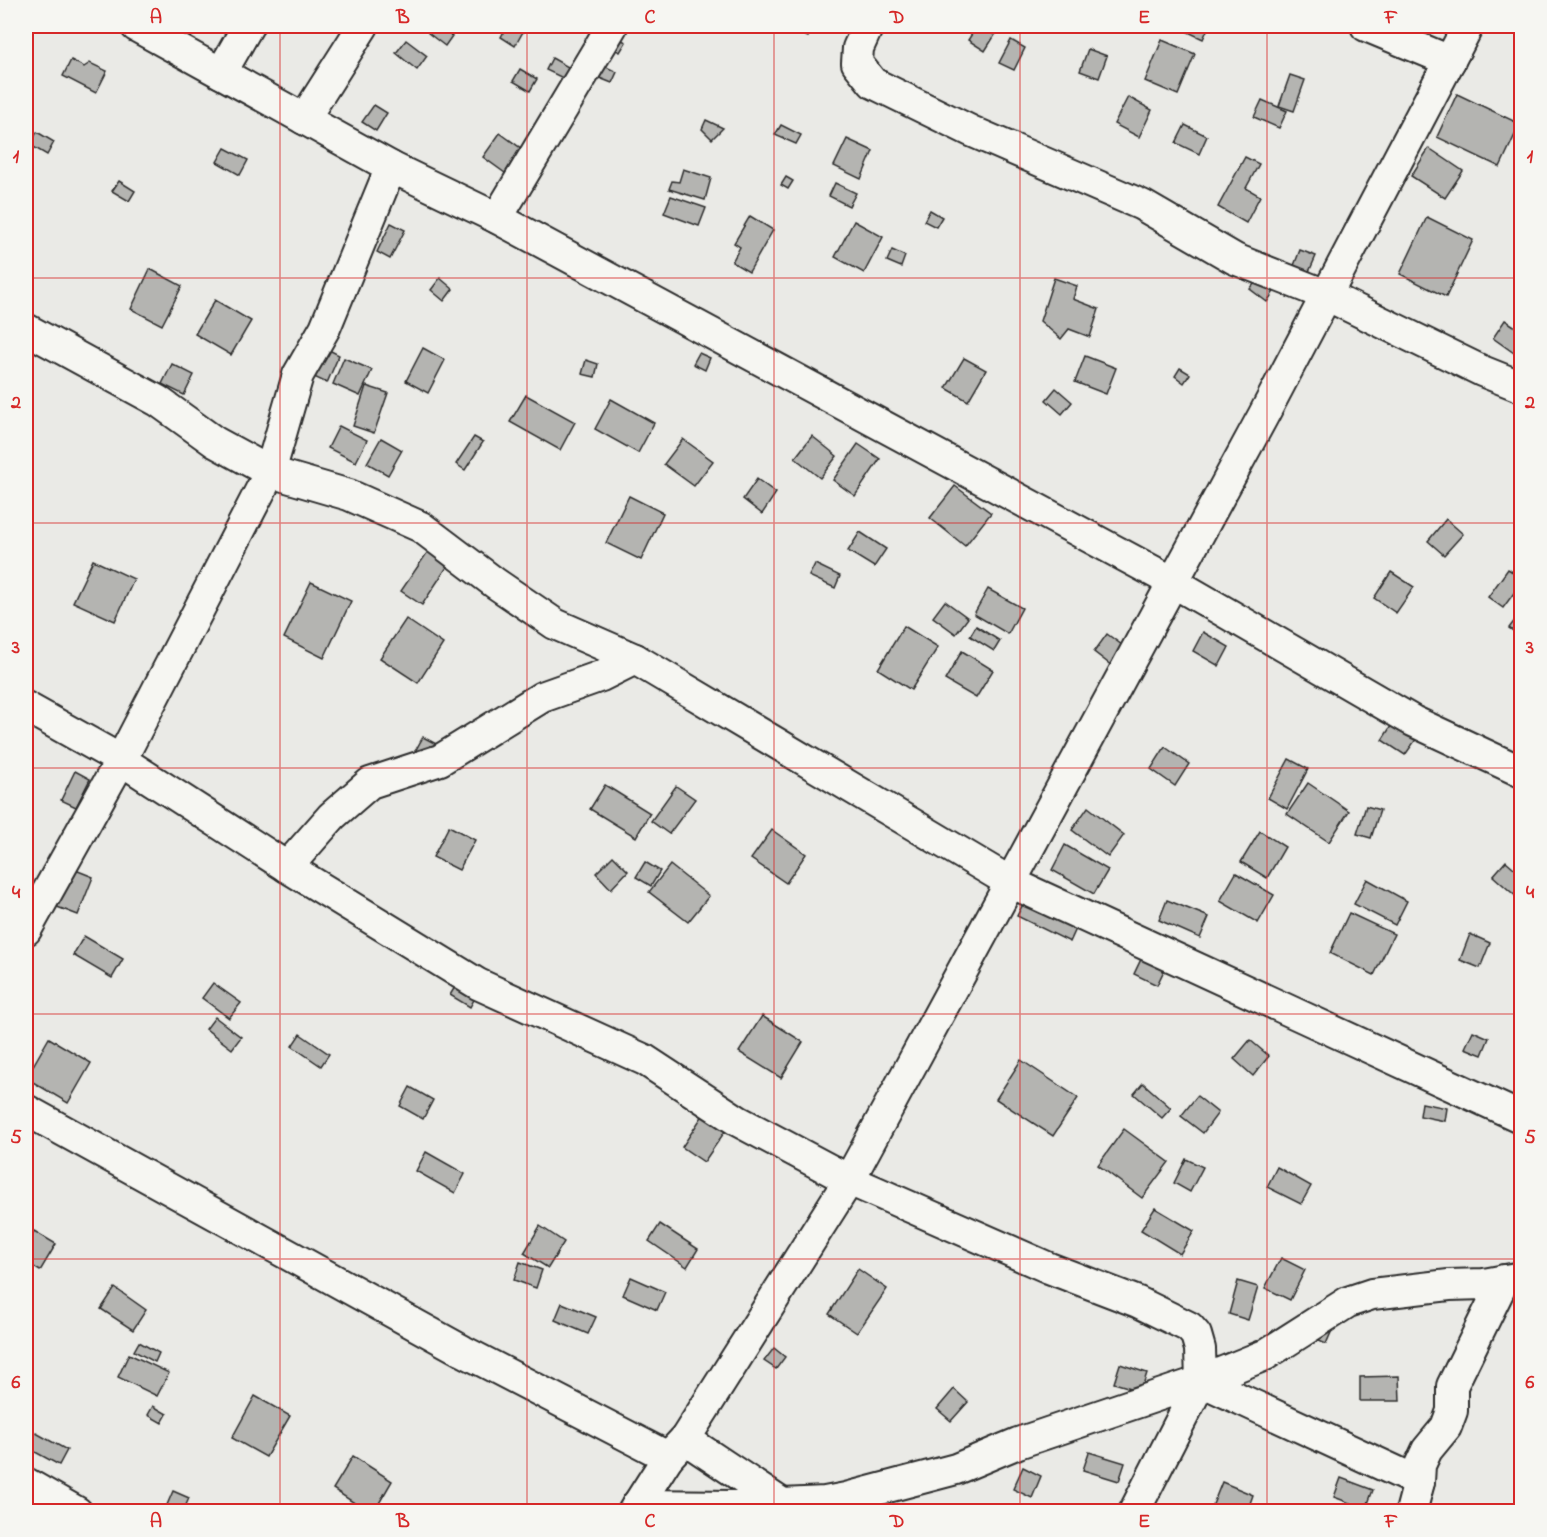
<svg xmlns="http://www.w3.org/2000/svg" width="1547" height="1537" font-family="'Indie Flower',sans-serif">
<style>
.building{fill:#b4b4b1;stroke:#2b2b2b;stroke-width:1.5}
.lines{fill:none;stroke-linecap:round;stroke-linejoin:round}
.street-casing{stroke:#2b2b2b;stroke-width:34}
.street{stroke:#f6f6f2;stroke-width:30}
.grid{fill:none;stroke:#d62828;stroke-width:1.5;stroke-opacity:0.55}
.neatline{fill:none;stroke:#d62828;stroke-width:2}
.grid-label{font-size:20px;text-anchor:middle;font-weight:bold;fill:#d62828}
</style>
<rect width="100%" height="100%" fill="#eaeae6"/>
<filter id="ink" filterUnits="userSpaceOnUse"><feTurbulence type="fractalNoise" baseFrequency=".0167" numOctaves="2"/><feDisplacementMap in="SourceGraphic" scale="12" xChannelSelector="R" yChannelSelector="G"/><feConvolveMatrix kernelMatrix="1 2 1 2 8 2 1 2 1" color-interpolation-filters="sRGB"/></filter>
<g filter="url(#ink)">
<g class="building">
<polygon points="434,26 452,36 445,46 428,33"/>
<polygon points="507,26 525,28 515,46 501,37"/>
<polygon points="791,26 813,26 808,37 789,29"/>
<polygon points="977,26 995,35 985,51 968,40"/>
<polygon points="1189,26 1209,26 1203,39 1186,31"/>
<polygon points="1269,26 1283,26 1280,31"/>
<polygon points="175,27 192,30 191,42 174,40"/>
<polygon points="614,36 626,42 620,52 608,46"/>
<polygon points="406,40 427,56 417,70 396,53"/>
<polygon points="1011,40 1025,48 1014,70 999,63"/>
<polygon points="1162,40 1195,54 1178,95 1145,81"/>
<polygon points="1088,49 1107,56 1099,78 1080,71"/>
<polygon points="552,58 570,68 565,79 546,70"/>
<polygon points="71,60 84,67 90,63 107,71 96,93 63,76"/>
<polygon points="602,65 617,72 612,83 597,77"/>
<polygon points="520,69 537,79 530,91 513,81"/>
<polygon points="1290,75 1305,80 1294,111 1279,106"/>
<polygon points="1457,94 1520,124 1500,167 1437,137"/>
<polygon points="1128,97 1152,110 1139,137 1114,124"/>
<polygon points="1262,100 1287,111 1279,128 1254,117"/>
<polygon points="374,105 387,113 376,131 362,122"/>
<polygon points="706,120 723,128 712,139 702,129"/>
<polygon points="781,125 801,135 796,144 775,135"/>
<polygon points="1185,125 1207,136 1199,154 1176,143"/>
<polygon points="37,132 54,142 47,155 30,145"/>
<polygon points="500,133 522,149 505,173 483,157"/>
<polygon points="847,139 873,151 861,179 834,166"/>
<polygon points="225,148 248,160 240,175 217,162"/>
<polygon points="1429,148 1463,171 1445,198 1411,176"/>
<polygon points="1245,157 1259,164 1246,188 1260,196 1246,223 1218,207"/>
<polygon points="683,169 711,178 705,200 669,189 672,181 679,182"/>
<polygon points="786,177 793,181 788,189 781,185"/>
<polygon points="119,181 135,191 129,201 112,191"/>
<polygon points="835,183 856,193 849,206 829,196"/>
<polygon points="671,196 706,208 699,226 664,213"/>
<polygon points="930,210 942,217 936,227 924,221"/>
<polygon points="750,216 773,230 749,272 732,262 740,247 734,243"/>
<polygon points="1427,217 1473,240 1446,297 1400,274"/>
<polygon points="854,221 883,237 864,273 835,257"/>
<polygon points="391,223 405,230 390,259 377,252"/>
<polygon points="892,250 905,256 901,267 887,261"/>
<polygon points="1300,250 1316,256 1308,274 1293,268"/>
<polygon points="150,269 182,286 162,325 131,309"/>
<polygon points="1261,275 1277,287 1267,302 1250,289"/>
<polygon points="440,278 453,289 444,301 431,290"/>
<polygon points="1054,278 1077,286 1073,299 1099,309 1090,337 1069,329 1061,339 1040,321"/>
<polygon points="215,300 251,321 231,355 195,334"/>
<polygon points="1505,320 1522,331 1522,341 1514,353 1493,338"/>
<polygon points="423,348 445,360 428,393 406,381"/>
<polygon points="327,349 339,355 327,383 314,377"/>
<polygon points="699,353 710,358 705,370 693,364"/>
<polygon points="1085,356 1116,368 1106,394 1075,382"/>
<polygon points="344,358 372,370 360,396 333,384"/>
<polygon points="964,358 986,370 968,401 946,388"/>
<polygon points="586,360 598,364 595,377 582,374"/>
<polygon points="172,364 194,375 184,395 162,384"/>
<polygon points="1180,368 1190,374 1184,383 1175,376"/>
<polygon points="366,386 388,393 374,433 353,426"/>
<polygon points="1056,388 1072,402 1062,414 1046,400"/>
<polygon points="526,395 575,422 560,450 510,422"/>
<polygon points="611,399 654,423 638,453 595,429"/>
<polygon points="339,426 367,440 356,462 328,448"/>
<polygon points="812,436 837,456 820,478 795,458"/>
<polygon points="474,437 483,442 465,470 456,464"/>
<polygon points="381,438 402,450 388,475 367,463"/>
<polygon points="683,439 713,461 694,486 664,464"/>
<polygon points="858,444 880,459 855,496 833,480"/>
<polygon points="757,479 776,493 762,514 743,499"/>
<polygon points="955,486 991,513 965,546 930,518"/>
<polygon points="629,496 663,513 641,560 606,543"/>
<polygon points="1446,519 1463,534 1444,555 1428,541"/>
<polygon points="860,532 886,549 874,567 848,551"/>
<polygon points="429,550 449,564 422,605 401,591"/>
<polygon points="93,560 134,579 115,621 73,602"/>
<polygon points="815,564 840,576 835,588 809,576"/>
<polygon points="1508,569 1522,578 1522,582 1503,608 1488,597"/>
<polygon points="1391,572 1414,587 1396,613 1374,598"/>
<polygon points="311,582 351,601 324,658 284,638"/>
<polygon points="988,589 1022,608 1008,634 974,614"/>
<polygon points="945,601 968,618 956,634 933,617"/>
<polygon points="1522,611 1522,637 1509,628"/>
<polygon points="406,619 443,644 418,683 380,658"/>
<polygon points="904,626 938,647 911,690 878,669"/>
<polygon points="976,626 1000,641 994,651 970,636"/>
<polygon points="1203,632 1229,647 1219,666 1193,651"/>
<polygon points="1107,634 1126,648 1112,666 1094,652"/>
<polygon points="962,651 993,670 976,698 945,680"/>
<polygon points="1393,723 1417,738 1405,755 1382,740"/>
<polygon points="423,737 442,747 412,757"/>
<polygon points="1165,747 1189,764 1175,786 1151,769"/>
<polygon points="1289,759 1308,769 1287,809 1268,798"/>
<polygon points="75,771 90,779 76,807 61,800"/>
<polygon points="1308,783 1349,811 1329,842 1287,814"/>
<polygon points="605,785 650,813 636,837 590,809"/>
<polygon points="676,786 695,799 669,834 651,821"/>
<polygon points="1366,806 1380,810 1371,838 1357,834"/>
<polygon points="1088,807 1124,835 1108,857 1072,830"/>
<polygon points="449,826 475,840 459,870 433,857"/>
<polygon points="772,830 806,854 786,883 751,859"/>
<polygon points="1260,831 1285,847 1267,878 1241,862"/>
<polygon points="1065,845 1108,870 1094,894 1052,870"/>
<polygon points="613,856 628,871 611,889 596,873"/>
<polygon points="1506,861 1522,875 1519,899 1493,876"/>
<polygon points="645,862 660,871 651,886 636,877"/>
<polygon points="63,865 93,877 78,915 47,903"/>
<polygon points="670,865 709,896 688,922 649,892"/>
<polygon points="1236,873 1274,895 1258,923 1220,901"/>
<polygon points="1367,879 1407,901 1395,925 1354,904"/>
<polygon points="1028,894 1080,920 1070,942 1017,916"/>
<polygon points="1167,900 1209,917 1200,938 1159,920"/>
<polygon points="1349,913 1394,934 1374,975 1330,953"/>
<polygon points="1470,934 1490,943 1480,968 1460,960"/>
<polygon points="84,936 123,959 112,978 73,955"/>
<polygon points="1144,953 1167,964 1157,985 1134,974"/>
<polygon points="463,974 482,985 470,1007 450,995"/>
<polygon points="213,983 241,1003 229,1018 202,998"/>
<polygon points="762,1016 803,1042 781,1078 739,1052"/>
<polygon points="215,1017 241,1037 232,1049 206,1029"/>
<polygon points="1473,1031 1489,1038 1482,1055 1465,1048"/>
<polygon points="300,1034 329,1054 321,1066 292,1046"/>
<polygon points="49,1038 91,1063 68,1103 26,1078"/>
<polygon points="1250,1040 1269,1056 1253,1076 1234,1059"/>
<polygon points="1021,1060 1078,1098 1053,1136 996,1099"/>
<polygon points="1143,1083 1171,1108 1162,1118 1134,1094"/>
<polygon points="410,1087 433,1100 423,1119 400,1106"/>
<polygon points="1197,1096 1218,1113 1203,1133 1181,1116"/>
<polygon points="1422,1103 1447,1108 1445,1121 1420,1116"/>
<polygon points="703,1115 726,1130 704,1162 682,1147"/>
<polygon points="1124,1129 1169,1162 1142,1198 1098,1165"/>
<polygon points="426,1152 465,1174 455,1193 416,1171"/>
<polygon points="1186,1159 1203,1167 1190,1192 1174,1183"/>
<polygon points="1277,1167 1311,1186 1301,1204 1267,1187"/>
<polygon points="1155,1208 1194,1231 1180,1254 1141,1230"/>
<polygon points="660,1224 698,1249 687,1267 649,1241"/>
<polygon points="540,1226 564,1242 548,1268 524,1253"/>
<polygon points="34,1231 56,1244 40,1271 26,1262 26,1245"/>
<polygon points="1281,1258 1305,1270 1290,1300 1265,1288"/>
<polygon points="520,1262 542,1270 536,1288 514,1280"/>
<polygon points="858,1269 887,1289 857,1333 829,1314"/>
<polygon points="631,1277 665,1292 657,1310 623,1295"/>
<polygon points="1238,1281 1258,1287 1248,1320 1229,1314"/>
<polygon points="115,1288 146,1310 133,1330 101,1309"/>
<polygon points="562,1303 596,1317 588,1334 555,1320"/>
<polygon points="1333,1328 1326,1344 1303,1334"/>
<polygon points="139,1342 159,1353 155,1362 134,1351"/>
<polygon points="774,1348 785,1357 776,1369 764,1361"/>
<polygon points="129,1354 169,1373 157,1396 118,1377"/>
<polygon points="1120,1364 1147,1373 1141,1391 1114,1383"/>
<polygon points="1399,1376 1400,1401 1360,1401 1360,1377"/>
<polygon points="954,1389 968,1402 951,1421 937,1409"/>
<polygon points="255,1396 290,1416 266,1457 232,1438"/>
<polygon points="153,1406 167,1414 162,1423 148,1415"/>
<polygon points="27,1428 67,1450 59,1465 26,1447"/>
<polygon points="1089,1452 1125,1463 1119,1481 1083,1470"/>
<polygon points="353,1456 392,1481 374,1512 368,1512 333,1489"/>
<polygon points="1023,1467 1041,1476 1032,1498 1013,1489"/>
<polygon points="1341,1478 1373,1490 1366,1509 1334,1497"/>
<polygon points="1222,1482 1253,1495 1247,1512 1210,1512"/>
<polygon points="173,1491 189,1498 183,1512 164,1512"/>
</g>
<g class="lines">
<g class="street-casing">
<g id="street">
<polyline points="136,26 391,167 497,218 1173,582 1413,721 1522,772"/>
<polyline points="868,26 858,48 857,63 873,83 971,131 1142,205 1235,259 1326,295 1482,371 1522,387"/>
<polyline points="1366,26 1450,61"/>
<polyline points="221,73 248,26"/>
<polyline points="304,119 363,26"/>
<polyline points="497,218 612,26"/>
<polyline points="26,329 158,401 215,442 270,472 349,495 421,527 495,583 555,624 635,659 1010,882 1522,1118"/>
<polyline points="26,707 121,760 287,867 478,984 645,1060 738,1121 849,1180 1049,1268 1138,1302 1189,1327 1196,1335 1200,1349 1201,1381 1134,1512"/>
<polyline points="287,867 332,816 370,783 440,760 542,697 601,676 635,659"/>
<polyline points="26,930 121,760 270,472 298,375 325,328 391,167"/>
<polyline points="26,1110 463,1351 668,1457"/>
<polyline points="1201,1381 1419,1482"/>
<polyline points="685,1439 787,1507"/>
<polyline points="26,1483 77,1512"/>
<polyline points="637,1505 736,1506 825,1502 846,1498 956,1469 1018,1443 1201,1381 1265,1355 1348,1302 1372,1294 1449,1285 1484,1284 1522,1277"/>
<polyline points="633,1512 668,1457 685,1439 849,1180 1263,416 1468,26"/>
<polyline points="1411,1512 1419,1482 1420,1465 1427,1450 1446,1427 1452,1411 1452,1386 1504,1280"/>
</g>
</g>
<use href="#street" class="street"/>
</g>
</g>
<path class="grid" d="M280,26V1512M527,26V1512M774,26V1512M1020,26V1512M1267,26V1512M26,278H1522M26,523H1522M26,768H1522M26,1014H1522M26,1259H1522"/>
<rect width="1547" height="1537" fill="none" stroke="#f6f6f2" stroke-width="66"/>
<rect x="33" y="33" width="1481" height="1471" class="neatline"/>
<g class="grid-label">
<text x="156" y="23">A</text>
<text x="403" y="23">B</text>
<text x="650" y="23">C</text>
<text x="897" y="23">D</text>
<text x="1144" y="23">E</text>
<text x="1391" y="23">F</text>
<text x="16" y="162">1</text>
<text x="1530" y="162">1</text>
<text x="16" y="408">2</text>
<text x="1530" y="408">2</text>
<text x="16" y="653">3</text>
<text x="1530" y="653">3</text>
<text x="16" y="898">4</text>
<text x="1530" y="898">4</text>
<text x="16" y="1143">5</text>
<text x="1530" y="1143">5</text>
<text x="16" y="1388">6</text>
<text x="1530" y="1388">6</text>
<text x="156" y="1527">A</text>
<text x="403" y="1527">B</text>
<text x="650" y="1527">C</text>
<text x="897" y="1527">D</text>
<text x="1144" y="1527">E</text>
<text x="1391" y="1527">F</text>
</g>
</svg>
